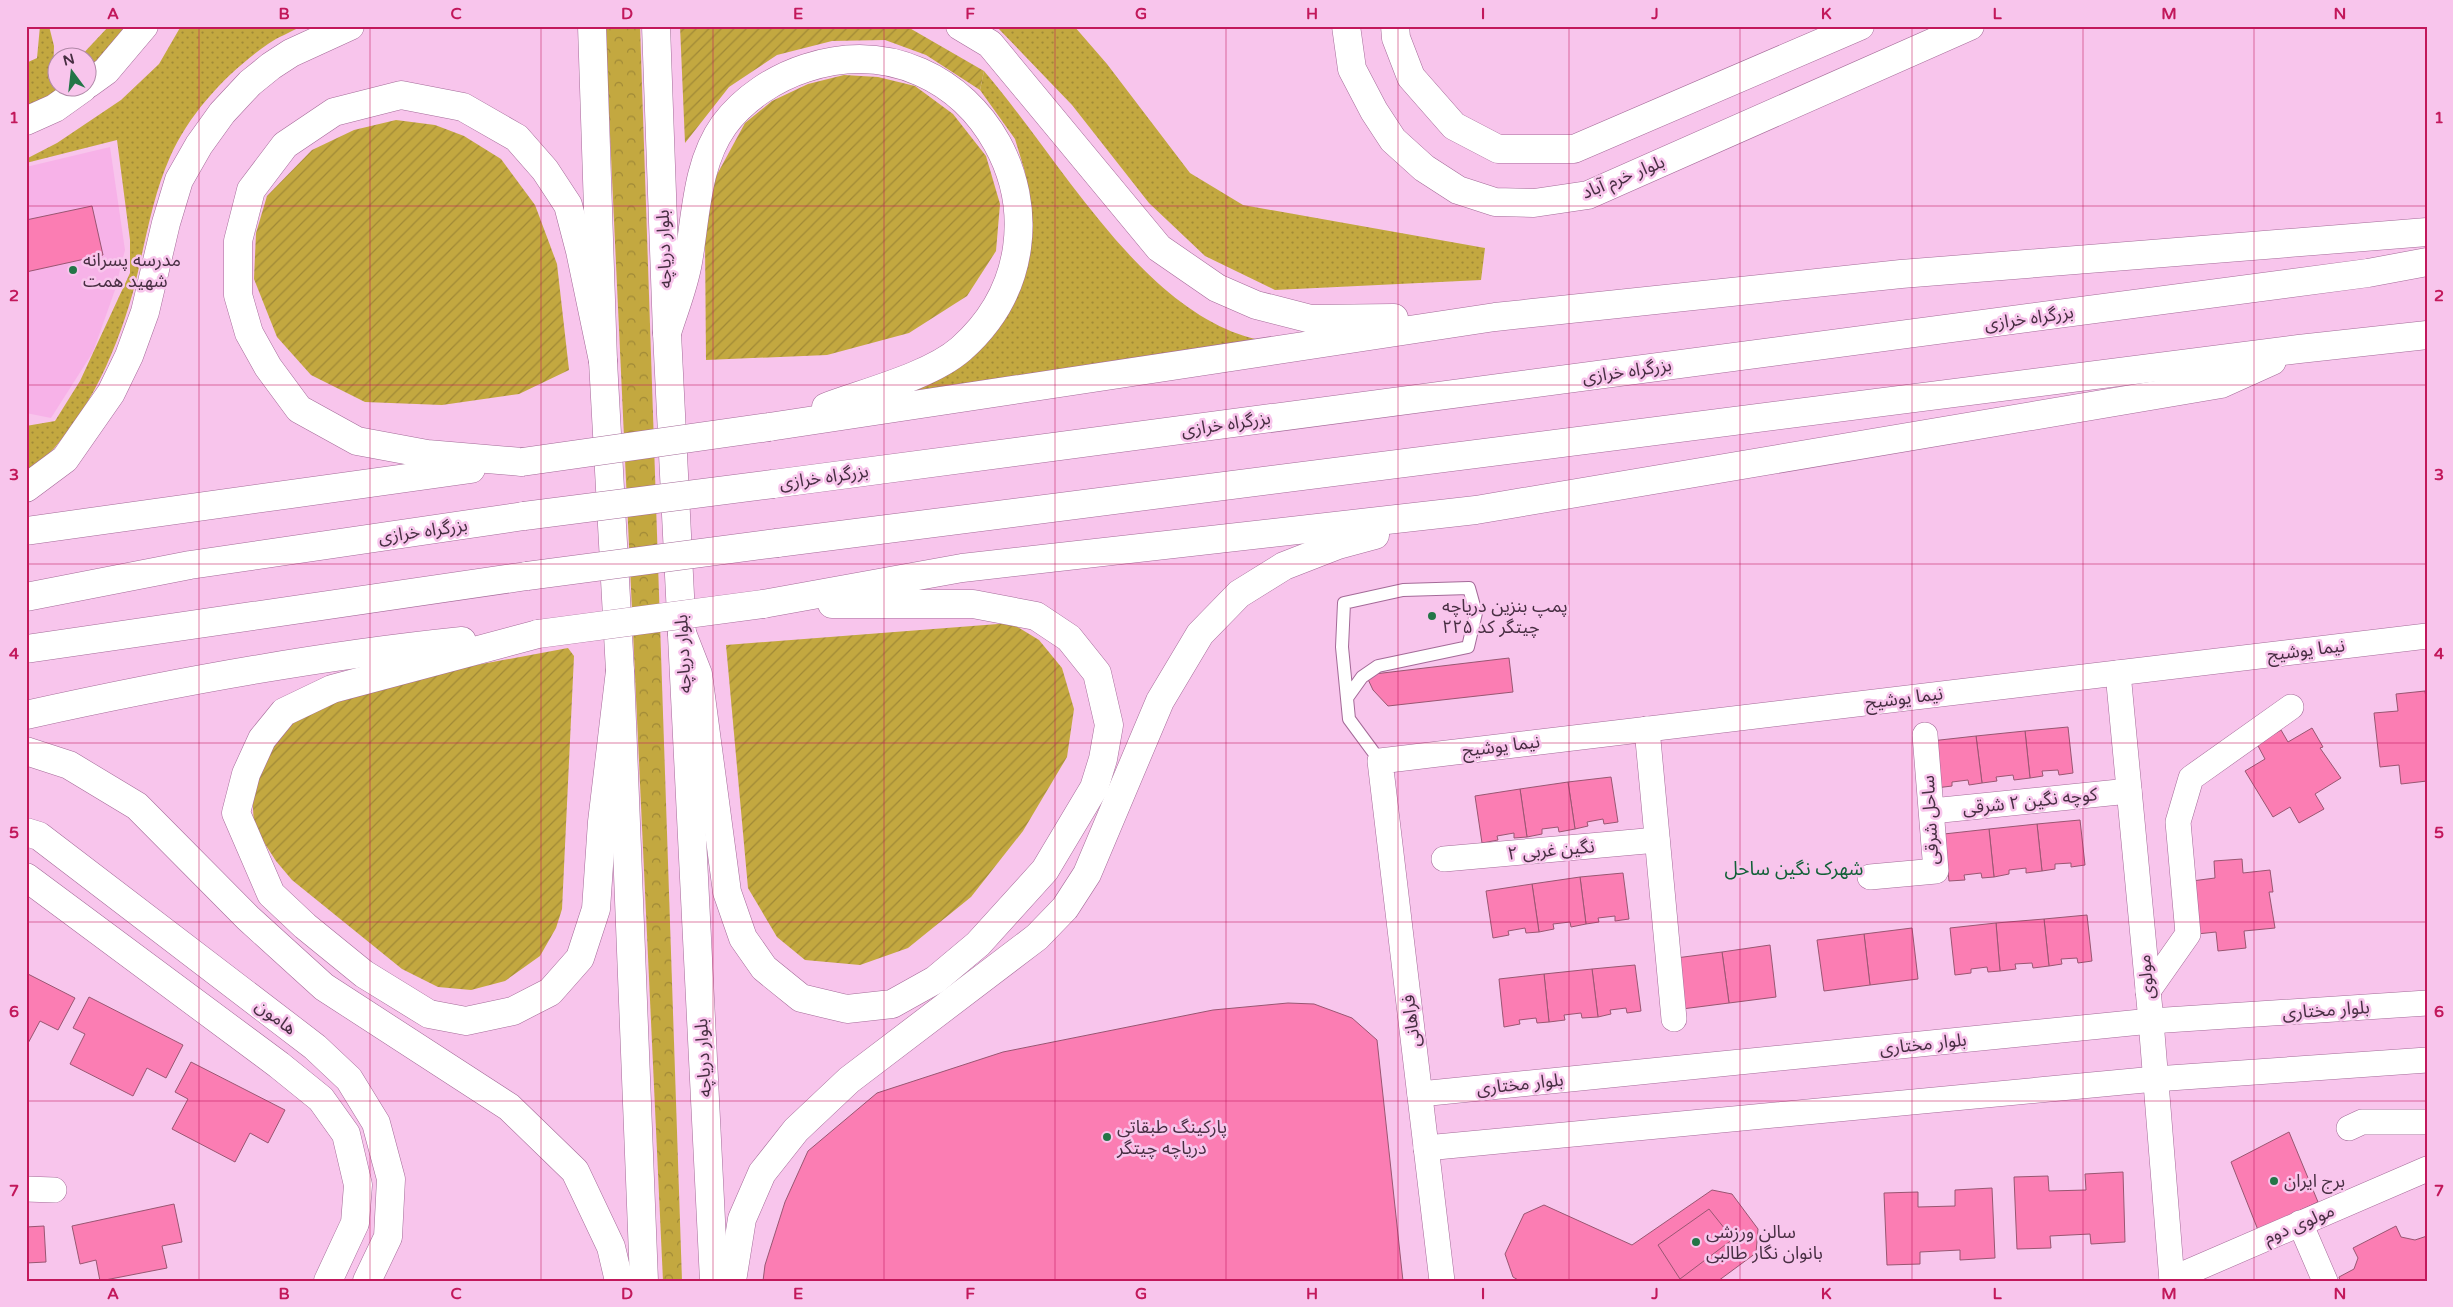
<svg xmlns="http://www.w3.org/2000/svg" width="2453" height="1307" font-family="'Varela Round','Noto Sans Arabic',sans-serif">
<style>
.built{fill:#f7b2e8}
.grass{fill:url(#grass-dots)}
.forest{fill:url(#forest-crowns)}
.garden{fill:url(#garden-furrows)}
.building{fill:#fb7db3;stroke:#995672}
.lines{fill:none;stroke-linecap:round;stroke-linejoin:round}
.lane-casing{stroke:#a46a98;stroke-width:14}
.street-casing{stroke:#a46a98;stroke-width:26}
.secondary-casing{stroke:#a46a98;stroke-width:29}
.highway-casing{stroke:#a46a98;stroke-width:29}
.lane{stroke:#fff;stroke-width:12}
.street{stroke:#fff;stroke-width:25}
.secondary{stroke:#fff;stroke-width:28}
.highway{stroke:#fff;stroke-width:28}
.highway-bridge-casing{stroke:#a46a98;stroke-width:29;stroke-linecap:butt}
.highway-bridge{stroke:#fff;stroke-width:28}
.grid{fill:none;stroke:#c2185b;stroke-width:1;stroke-opacity:0.55}
.poi-dot{fill:#237547;stroke:#f8c5ec;stroke-width:2}
.labels{text-anchor:middle;stroke-width:5;stroke-linejoin:round;paint-order:stroke}
.street-label{font-size:18px;fill:#472e42;stroke:#f8c5ec}
.poi-label{font-size:18px;fill:#472e42;stroke:#f8c5ec;text-anchor:start}
.neighbourhood-label{font-size:19px;fill:#116037;stroke:#f8c5ec}
.neatline{fill:none;stroke:#c2185b;stroke-width:2}
.grid-label{font-size:16px;text-anchor:middle;font-weight:bold;fill:#c2185b}
</style>
<defs>
<pattern id="grass-dots" width="8" height="8" patternUnits="userSpaceOnUse" patternTransform="scale(1.25)"><rect width="8" height="8" fill="#c3a840"/><path d="M2 2h.1M6 6h.1" fill="none" stroke="#a08937" stroke-width="1.8" stroke-linecap="round"/></pattern>
<pattern id="forest-crowns" width="20" height="18" patternUnits="userSpaceOnUse" patternTransform="scale(1.25)"><rect width="20" height="18" fill="#c3a840"/><path d="M2 6a3 3 0 1 1 6 0M12 15a3 3 0 1 1 6 0" fill="none" stroke="#a08937"/></pattern>
<pattern id="garden-furrows" width="10" height="10" patternUnits="userSpaceOnUse" patternTransform="scale(1.25)"><rect width="10" height="10" fill="#c3a840"/><path d="M-1 1l2-2M0 10L10 0M9 11l2-2" fill="none" stroke="#a08937"/></pattern>
</defs>
<rect width="100%" height="100%" fill="#f8c5ec"/>
<polygon class="built" points="110,147 125,250 115,290 93,352 51,418 26,413 26,167"/>
<g class="grass">
<polygon points="40,26 49,26 54,46 53,78 57,75 58,88 62,88 26,108 26,63 37,58"/>
<polygon points="109,26 128,26 102,58 88,69 88,58 79,58"/>
<path d="M181,26H302C291,32 278,37 268,44C228,72 190,112 170,157C151,200 145,246 133,292C114,359 82,430 26,475V426L55,421L80,381L130,273V240L117,140L26,163V159L57,143L121,100L159,64Z"/>
<polygon points="996,26 1074,26 1107,64 1190,173 1243,205 1485,248 1481,280 1275,290 1205,256 1149,203 1072,105"/>
<path d="M984,71C1054,152 1127,285 1226,329C1243,337 1262,340 1280,346L864,403L975,349L995,329L1009,304L1029,206L1025,172L1015,139L980,90Z"/>
</g>
<polygon class="forest" points="605,26 640,26 682,1281 663,1281"/>
<g class="garden">
<polygon points="680,26 906,26 984,71 980,90 926,55 885,40 832,41 777,55 729,87 685,143"/>
<polygon points="844,75 878,77 915,86 953,114 986,156 1000,204 996,251 967,296 909,333 827,355 706,360 705,238 714,180 745,123 772,101 808,84"/>
<polygon points="396,120 435,125 464,136 501,159 535,205 557,264 569,370 519,394 442,405 365,402 311,375 277,337 254,279 256,233 267,196 312,150 354,130"/>
<polygon points="1011,623 1039,640 1062,668 1074,709 1067,757 1023,831 971,897 908,948 860,965 805,960 777,937 748,888 726,645"/>
<polygon points="568,648 574,656 562,909 556,928 540,956 505,981 471,990 438,987 402,969 292,880 276,861 254,827 252,789 263,755 288,723 317,707 471,666"/>
</g>
<g class="building">
<polygon points="92,206 103,255 26,272 26,220"/>
<polygon points="1509,658 1513,692 1388,706 1373,690 1366,675"/>
<polygon points="2425,691 2427,705 2427,781 2401,784 2399,765 2380,767 2374,713 2398,711 2396,694"/>
<polygon points="2068,727 2073,773 2059,775 2058,770 2042,771 2043,776 2030,778 2025,731"/>
<polygon points="2312,728 2323,747 2320,748 2341,778 2315,794 2324,809 2299,823 2290,807 2273,817 2245,771 2265,759 2257,744 2281,730 2288,742"/>
<polygon points="2025,731 2030,778 2014,780 2013,775 1996,777 1997,781 1982,783 1976,736"/>
<polygon points="1976,736 1982,783 1969,785 1968,780 1952,782 1952,786 1936,788 1931,741"/>
<polygon points="1611,777 1618,822 1604,824 1603,819 1587,822 1588,826 1575,829 1568,782"/>
<polygon points="1568,782 1575,829 1559,832 1558,827 1542,829 1542,834 1527,837 1520,789"/>
<polygon points="1520,789 1527,837 1514,838 1514,833 1497,836 1498,840 1482,843 1475,796"/>
<polygon points="2080,820 2085,865 2071,867 2071,863 2055,864 2055,869 2042,871 2037,824"/>
<polygon points="2037,824 2042,871 2026,873 2026,868 2009,870 2009,874 1994,877 1989,829"/>
<polygon points="1989,829 1994,877 1982,878 1981,873 1964,875 1965,880 1949,881 1944,834"/>
<polygon points="2242,859 2243,873 2270,870 2273,892 2269,892 2275,928 2244,931 2246,948 2218,951 2216,932 2197,934 2192,881 2215,878 2214,861"/>
<polygon points="1623,873 1629,919 1615,921 1615,916 1598,918 1599,922 1586,924 1580,877"/>
<polygon points="1580,877 1586,924 1571,927 1570,922 1553,924 1554,929 1539,932 1532,884"/>
<polygon points="1532,884 1539,932 1526,933 1525,928 1508,931 1509,935 1493,938 1486,891"/>
<polygon points="2087,915 2092,961 2078,963 2077,958 2061,959 2062,964 2049,966 2044,919"/>
<polygon points="2044,919 2049,966 2033,968 2032,963 2015,964 2016,969 2000,971 1996,923"/>
<polygon points="1996,923 2000,971 1988,972 1987,967 1971,969 1971,973 1955,975 1950,928"/>
<polygon points="1912,928 1918,979 1870,985 1864,934"/>
<polygon points="1864,934 1870,985 1824,991 1817,940"/>
<polygon points="1770,945 1776,997 1729,1003 1722,952"/>
<polygon points="1722,952 1729,1003 1682,1009 1676,958"/>
<polygon points="1635,965 1641,1011 1627,1013 1626,1008 1610,1010 1611,1014 1598,1017 1592,969"/>
<polygon points="1592,969 1598,1017 1582,1018 1581,1013 1564,1015 1565,1020 1549,1022 1544,974"/>
<polygon points="26,973 75,998 58,1030 40,1021 26,1047"/>
<polygon points="1544,974 1549,1022 1537,1023 1536,1018 1519,1020 1520,1024 1504,1027 1499,979"/>
<polygon points="89,997 183,1045 166,1078 147,1068 133,1096 70,1064 85,1034 73,1028"/>
<polygon points="1288,1003 1314,1004 1352,1018 1377,1040 1403,1281 763,1281 765,1265 785,1202 808,1151 877,1093 1003,1052 1213,1010"/>
<polygon points="191,1062 285,1110 268,1143 250,1133 235,1162 172,1129 188,1099 175,1092"/>
<polygon points="2289,1132 2318,1202 2258,1230 2231,1162"/>
<polygon points="2123,1172 2125,1242 2091,1244 2090,1234 2050,1236 2051,1248 2017,1249 2014,1177 2048,1176 2049,1191 2086,1190 2085,1174"/>
<polygon points="1992,1188 1995,1258 1960,1260 1960,1250 1920,1252 1920,1264 1887,1265 1884,1193 1918,1192 1918,1207 1955,1206 1955,1190"/>
<polygon points="1712,1190 1732,1194 1758,1229 1756,1253 1718,1281 1520,1281 1513,1277 1505,1254 1524,1214 1544,1205 1632,1245"/>
<polygon points="174,1204 182,1242 162,1246 167,1268 100,1281 96,1260 80,1264 72,1226"/>
<polygon points="1709,1209 1733,1239 1680,1279 1658,1245"/>
<polygon points="44,1226 46,1262 26,1263 26,1227"/>
<polygon points="2396,1226 2401,1237 2415,1240 2427,1236 2426,1281 2340,1281 2339,1277 2354,1269 2358,1258 2353,1248"/>
</g>
<g class="lines">
<g class="lane-casing">
<polyline id="lane" points="1347,698 1362,677 1378,666 1468,647 1476,613 1469,588 1403,590 1344,603 1342,647 1349,719 1380,761"/>
</g>
<g class="street-casing">
<g id="street">
<polyline points="2118,673 2151,1021 2172,1281"/>
<polyline points="1647,729 1674,1019"/>
<polyline points="1932,811 2129,791"/>
<polyline points="1444,859 1657,840"/>
<polyline points="1870,877 1936,871 1925,735"/>
<polyline points="2148,991 2188,934 2178,822 2191,778 2291,707"/>
<polyline points="1420,1094 2151,1021 2427,1003"/>
<polyline points="2349,1128 2362,1122 2427,1122"/>
<polyline points="1426,1148 2155,1079 2427,1060"/>
<polyline points="26,1189 54,1190"/>
<polyline points="2300,1223 2325,1281"/>
<polyline points="2172,1279 2427,1169"/>
<polyline points="1442,1281 1380,761 2427,636"/>
</g>
</g>
<g class="secondary-casing">
<g id="secondary">
<polyline points="592,26 603,361 620,671 644,1281"/>
<polyline points="656,26 667,333 714,1281"/>
<polyline points="1346,26 1352,69 1374,111 1393,140 1424,168 1458,190 1495,202 1534,203 1588,195 1970,26"/>
<polyline points="1395,26 1396,38 1411,77 1454,126 1498,149 1574,149 1860,26"/>
<polyline points="88,84 106,71 144,26"/>
<polyline points="26,121 55,108 83,88"/>
<polyline points="26,832 39,836 315,1047 349,1079 376,1123 391,1179 388,1237 367,1281"/>
<polyline points="26,877 279,1065 321,1099 346,1134 358,1185 355,1223 328,1281"/>
</g>
</g>
<g class="highway-casing">
<g id="highway">
<polyline points="960,26 990,44 1159,248 1217,288 1256,305 1311,319 1394,318"/>
<path d="M667,333C674,310 684,286 688,262C696,217 696,164 724,125C744,98 775,78 806,68C975,13 1095,230 961,349C930,376 866,392 826,407"/>
<polyline points="769,427 1495,317 1901,274 2427,232"/>
<polyline points="522,462 427,454 357,441 299,409 268,367 249,333 238,295 238,241 251,190 285,145 334,112 401,95 463,107 517,138 545,170 568,205 580,251 603,361"/>
<polyline points="773,484 2368,273 2427,262"/>
<polyline points="26,488 65,459 111,393 129,356 145,312 166,223 179,180 199,145 222,113 250,83 271,66 291,53 350,26"/>
<polyline points="26,531 471,469"/>
<polyline points="777,543 2299,349 2427,335"/>
<polyline points="26,597 190,565 524,516"/>
<polyline points="763,604 962,568 1476,510 2221,384 2272,361"/>
<polyline points="682,633 698,674 727,892 743,938 764,968 801,998 847,1009 892,1004 935,980 978,944 1045,870 1094,788 1103,759 1109,725 1097,673 1069,638 1036,616 973,604 832,604"/>
<polyline points="538,634 332,689 284,712 262,739 246,774 236,813 271,894 305,926 364,974 429,1014 466,1021 513,1011 550,992 580,958 596,909 602,822 620,671"/>
<polyline points="26,649 527,576"/>
<path d="M26,715C170,683 315,656 462,641"/>
<polyline points="26,751 69,765 137,806 248,918 324,987 509,1107 575,1171 611,1247 619,1281"/>
<polyline points="732,1281 742,1219 762,1173 796,1130 849,1080 1037,937 1065,908 1087,874 1160,701 1200,634 1239,594 1284,566 1338,545 1375,535"/>
</g>
</g>
<use href="#lane" class="lane"/>
<use href="#street" class="street"/>
<use href="#secondary" class="secondary"/>
<use href="#highway" class="highway"/>
<g class="highway-bridge-casing">
<g id="highway-bridge">
<polyline points="522,462 769,427"/>
<polyline points="524,516 773,484"/>
<polyline points="527,576 777,543"/>
<polyline points="538,634 763,604"/>
</g>
</g>
<use href="#highway-bridge" class="highway-bridge"/>
</g>
<path class="grid" d="M199,26V1281M370,26V1281M541,26V1281M713,26V1281M884,26V1281M1055,26V1281M1226,26V1281M1398,26V1281M1569,26V1281M1740,26V1281M1912,26V1281M2083,26V1281M2254,26V1281M26,206H2427M26,385H2427M26,564H2427M26,743H2427M26,922H2427M26,1101H2427"/>
<g class="poi-dot">
<circle cx="73" cy="270" r="5"/>
<circle cx="1432" cy="616" r="5"/>
<circle cx="1107" cy="1137" r="5"/>
<circle cx="2274" cy="1181" r="5"/>
<circle cx="1696" cy="1242" r="5"/>
</g>
<g class="labels">
<g class="street-label">
<text transform="translate(1623 177) rotate(-22)" y="6">بلوار خرم آباد</text>
<text transform="translate(664 249) rotate(-92)" y="6">بلوار دریاچه</text>
<text transform="translate(2029 318) rotate(-8)" y="6">بزرگراه خرازی</text>
<text transform="translate(1627 371) rotate(-8)" y="6">بزرگراه خرازی</text>
<text transform="translate(1226 424) rotate(-8)" y="6">بزرگراه خرازی</text>
<text transform="translate(824 477) rotate(-8)" y="6">بزرگراه خرازی</text>
<text transform="translate(423 531) rotate(-8)" y="6">بزرگراه خرازی</text>
<text transform="translate(2306 650) rotate(-7)" y="6">نیما یوشیج</text>
<text transform="translate(683 654) rotate(-93)" y="6">بلوار دریاچه</text>
<text transform="translate(1904 698) rotate(-7)" y="6">نیما یوشیج</text>
<text transform="translate(1501 746) rotate(-7)" y="6">نیما یوشیج</text>
<text transform="translate(2030 801) rotate(-6)" y="6">کوچه نگین ۲ شرقی</text>
<text transform="translate(1930 820) rotate(-93)" y="6">ساحل شرقی</text>
<text transform="translate(1551 850) rotate(-5)" y="6">نگین غربی ۲</text>
<text transform="translate(2146 977) rotate(-95)" y="6">مولوی</text>
<text transform="translate(2326 1010) rotate(-4)" y="6">بلوار مختاری</text>
<text transform="translate(276 1017) rotate(37)" y="6">هامون</text>
<text transform="translate(1411 1021) rotate(-97)" y="6">فراهانی</text>
<text transform="translate(1923 1044) rotate(-6)" y="6">بلوار مختاری</text>
<text transform="translate(703 1058) rotate(-93)" y="6">بلوار دریاچه</text>
<text transform="translate(1520 1084) rotate(-6)" y="6">بلوار مختاری</text>
<text transform="translate(2299 1224) rotate(-23)" y="6">مولوی دوم</text>
</g>
<g class="poi-label">
<text x="83" y="266">مدرسه پسرانه<tspan x="83" dy="21">شهید همت</tspan></text>
<text x="1442" y="612">پمپ بنزین دریاچه<tspan x="1442" dy="21">چیتگر کد ۲۲۵</tspan></text>
<text x="1117" y="1133">پارکینگ طبقاتی<tspan x="1117" dy="21">دریاچه چیتگر</tspan></text>
<text x="2284" y="1187">برج ایران</text>
<text x="1706" y="1238">سالن ورزشی<tspan x="1706" dy="21">بانوان نگار طالبی</tspan></text>
</g>
<g class="neighbourhood-label">
<text x="1794" y="875">شهرک نگین ساحل</text>
</g>
</g>
<rect width="2453" height="1307" fill="none" stroke="#f8c5ec" stroke-width="55"/>
<g transform="translate(72 72) rotate(345)"><circle r="24" fill="#f8c5ec" stroke="#b189a8"/>
<path d="M0-4L9 19L0 12L-9 19Z" fill="#237547"/>
<text y="-8" font-size="14" font-weight="bold" text-anchor="middle" fill="#472e42">N</text>
</g>
<rect x="28" y="28" width="2398" height="1252" class="neatline"/>
<g class="grid-label">
<text x="113" y="19">A</text>
<text x="284" y="19">B</text>
<text x="456" y="19">C</text>
<text x="627" y="19">D</text>
<text x="798" y="19">E</text>
<text x="970" y="19">F</text>
<text x="1141" y="19">G</text>
<text x="1312" y="19">H</text>
<text x="1483" y="19">I</text>
<text x="1655" y="19">J</text>
<text x="1826" y="19">K</text>
<text x="1997" y="19">L</text>
<text x="2169" y="19">M</text>
<text x="2340" y="19">N</text>
<text x="14" y="123">1</text>
<text x="2439" y="123">1</text>
<text x="14" y="301">2</text>
<text x="2439" y="301">2</text>
<text x="14" y="480">3</text>
<text x="2439" y="480">3</text>
<text x="14" y="659">4</text>
<text x="2439" y="659">4</text>
<text x="14" y="838">5</text>
<text x="2439" y="838">5</text>
<text x="14" y="1017">6</text>
<text x="2439" y="1017">6</text>
<text x="14" y="1196">7</text>
<text x="2439" y="1196">7</text>
<text x="113" y="1299">A</text>
<text x="284" y="1299">B</text>
<text x="456" y="1299">C</text>
<text x="627" y="1299">D</text>
<text x="798" y="1299">E</text>
<text x="970" y="1299">F</text>
<text x="1141" y="1299">G</text>
<text x="1312" y="1299">H</text>
<text x="1483" y="1299">I</text>
<text x="1655" y="1299">J</text>
<text x="1826" y="1299">K</text>
<text x="1997" y="1299">L</text>
<text x="2169" y="1299">M</text>
<text x="2340" y="1299">N</text>
</g>
</svg>
